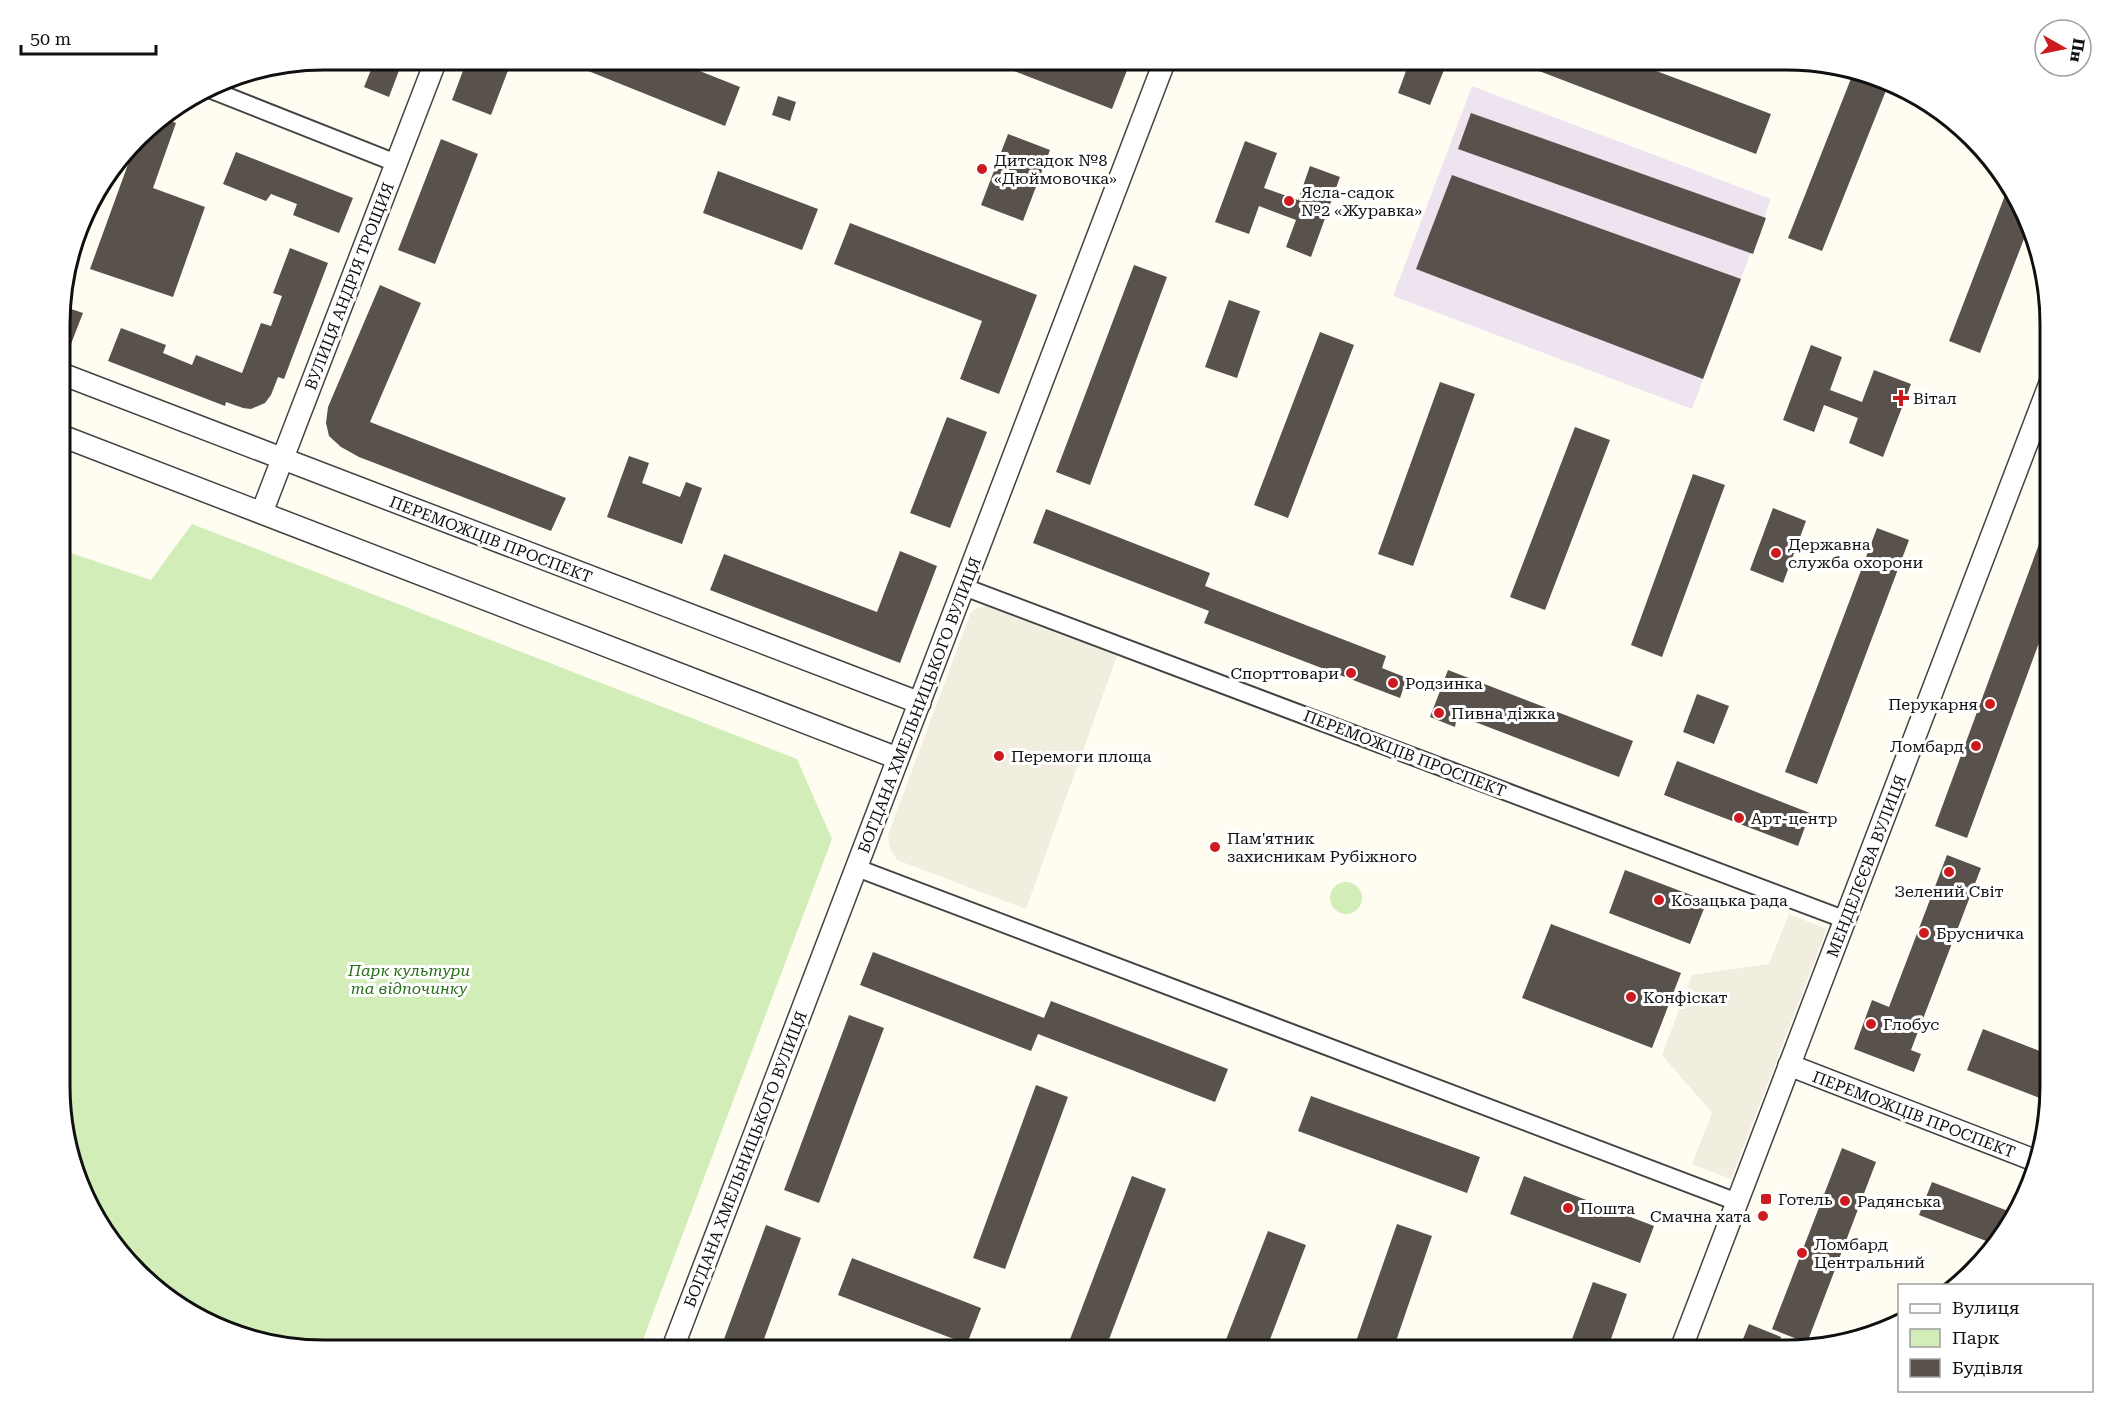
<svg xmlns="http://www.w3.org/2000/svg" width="2111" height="1410" font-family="'Roboto Serif',serif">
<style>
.industrial{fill:#eee4ef}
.green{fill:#d2edb8}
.plaza{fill:#f1eddf}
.building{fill:#59514b}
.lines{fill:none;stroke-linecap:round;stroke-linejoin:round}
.minor-casing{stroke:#434343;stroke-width:20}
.tertiary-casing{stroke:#434343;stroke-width:24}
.minor{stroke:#fff;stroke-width:16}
.tertiary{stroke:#fff;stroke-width:21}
.poi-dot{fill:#cc1b1f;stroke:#fff;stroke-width:2}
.labels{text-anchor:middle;stroke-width:6;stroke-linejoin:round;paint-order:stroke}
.poi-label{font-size:16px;fill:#101010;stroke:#fff;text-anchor:start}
.street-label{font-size:16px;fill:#101010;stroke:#fff}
.park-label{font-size:16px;font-style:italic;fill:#296e1a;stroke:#fff}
.rim{fill:none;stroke:#101010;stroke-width:3}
</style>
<rect width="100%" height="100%" fill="#fffdf2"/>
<polygon class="industrial" points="1472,86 1771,199 1692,409 1393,296"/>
<g class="green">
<polygon points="192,524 797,759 832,839 639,1350 324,1350 240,1336 177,1305 96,1218 62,1120 62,550 151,580"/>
<circle cx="1346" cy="898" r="16"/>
</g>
<g class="plaza">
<polygon points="987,606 996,607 1118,653 1026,909 897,860 889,846 888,835 971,612 978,608"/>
<polygon points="1789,914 1827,929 1731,1179 1692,1164 1712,1113 1662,1055 1692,975 1769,964"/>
</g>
<g class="building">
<polygon points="375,60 403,60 389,97 364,87"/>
<polygon points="467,60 512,60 491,115 452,100"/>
<polygon points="561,60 672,60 740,87 725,126"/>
<polygon points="986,60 1131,60 1112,109"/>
<polygon points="1410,60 1448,60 1430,105 1398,93"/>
<polygon points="1510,60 1627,60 1771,114 1756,154"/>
<polygon points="1854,71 1871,74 1889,83 1822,251 1788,238"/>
<polygon points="778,96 796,102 790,121 772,115"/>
<polygon points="1471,113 1766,218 1753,254 1458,149"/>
<polygon points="162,118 176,123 153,188 205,207 173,297 90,269 135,145 150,126"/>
<polygon points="1008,134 1050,150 1023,221 981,205"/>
<polygon points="441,139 478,154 435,264 398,250"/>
<polygon points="1245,141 1277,153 1264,188 1298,200 1310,166 1340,177 1311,257 1286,247 1296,220 1259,206 1249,234 1215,222"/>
<polygon points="236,152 353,198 339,233 293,215 297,204 271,194 266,201 223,184"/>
<polygon points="718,171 818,209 802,250 703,213"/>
<polygon points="1452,175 1741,279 1703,379 1416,269"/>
<polygon points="2009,185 2016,192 2027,231 1980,353 1949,341"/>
<polygon points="850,223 1037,295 999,394 960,379 982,321 834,264"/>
<polygon points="290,248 328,263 284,379 278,377 271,395 265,403 251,409 243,408 226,402 225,406 108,361 121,328 166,345 163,353 192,365 196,355 242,373 261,323 271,326 282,296 273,293"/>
<polygon points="1134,265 1167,277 1090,485 1056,472"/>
<polygon points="380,285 421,303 370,422 566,498 551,531 359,457 341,447 329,436 326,423 328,407"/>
<polygon points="1229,300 1260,311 1237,378 1205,367"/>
<polygon points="62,306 83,313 64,362 62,362"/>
<polygon points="1320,332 1354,345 1288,518 1254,505"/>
<polygon points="1811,345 1842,357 1830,390 1862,402 1874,370 1911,384 1883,457 1849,443 1858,418 1824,405 1814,432 1783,420"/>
<polygon points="1440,382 1475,394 1413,566 1378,554"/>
<polygon points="947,417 987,432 950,528 910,513"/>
<polygon points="1575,427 1610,440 1545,610 1510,597"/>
<polygon points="629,456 649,463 642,483 680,497 686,482 702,488 682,544 607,517"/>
<polygon points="1693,474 1725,485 1662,657 1631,645"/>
<polygon points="1773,508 1806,521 1783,583 1750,570"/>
<polygon points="1046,509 1210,573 1205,586 1386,656 1382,668 1407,678 1400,698 1204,623 1209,611 1033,543"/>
<polygon points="2049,517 2050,517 2050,613 1967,838 1935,826"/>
<polygon points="1877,528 1909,540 1817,784 1785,772"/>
<polygon points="900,551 937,566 900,663 710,590 724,554 877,612"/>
<polygon points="1448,670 1633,741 1619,777 1457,715 1455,727 1430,717"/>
<polygon points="1697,694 1729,706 1714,744 1683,732"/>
<polygon points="1677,761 1810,813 1798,846 1664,795"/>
<polygon points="1947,855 1981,868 1911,1050 1921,1054 1914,1072 1854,1049 1872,1000 1889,1007"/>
<polygon points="1625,870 1707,901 1690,944 1609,913"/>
<polygon points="1551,924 1681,973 1652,1048 1522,998"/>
<polygon points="873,952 1044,1018 1051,1001 1228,1069 1215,1102 1038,1034 1031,1051 860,985"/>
<polygon points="849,1015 884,1028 819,1203 784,1190"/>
<polygon points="1983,1029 2050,1055 2050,1102 1967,1070"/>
<polygon points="1036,1085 1068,1097 1005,1269 973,1258"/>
<polygon points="1311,1096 1480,1157 1467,1193 1298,1131"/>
<polygon points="1842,1148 1876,1162 1807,1343 1772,1329"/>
<polygon points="1132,1176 1166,1189 1105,1350 1066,1350"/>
<polygon points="1524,1176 1654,1226 1640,1263 1510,1214"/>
<polygon points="1932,1182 2016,1214 2006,1233 1994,1244 1919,1215"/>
<polygon points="1397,1224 1432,1236 1393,1350 1353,1350"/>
<polygon points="766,1225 801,1238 760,1350 720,1350"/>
<polygon points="1268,1231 1306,1245 1266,1350 1222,1350"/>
<polygon points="852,1258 981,1308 967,1344 838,1295"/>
<polygon points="1593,1282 1627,1294 1607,1350 1568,1350"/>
<polygon points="1749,1324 1781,1337 1776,1349 1739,1349"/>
</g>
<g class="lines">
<g class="minor-casing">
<g id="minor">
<polyline points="209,89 396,163"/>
<polyline points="964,587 1846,920"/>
<polyline points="857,868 1737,1202"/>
</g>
</g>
<g class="tertiary-casing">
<g id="tertiary">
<polyline points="62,374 920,703"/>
<polyline points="62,436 897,758"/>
<polyline points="262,512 436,60"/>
<polyline points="1789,1065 2039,1162"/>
<polyline points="1681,1349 2050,383"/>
<polyline points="672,1350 1165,60"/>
</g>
</g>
<use href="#minor" class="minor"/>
<use href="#tertiary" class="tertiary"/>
</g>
<g class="poi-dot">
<circle cx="982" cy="169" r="6"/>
<circle cx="1289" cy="201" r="6"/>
<path d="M1898 389h6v6h6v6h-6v6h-6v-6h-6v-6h6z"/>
<circle cx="1776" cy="553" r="6"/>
<circle cx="1351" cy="673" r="6"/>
<circle cx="1393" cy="683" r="6"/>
<circle cx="1990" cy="704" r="6"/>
<circle cx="1439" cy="713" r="6"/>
<circle cx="1976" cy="746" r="6"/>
<circle cx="999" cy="756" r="6"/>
<circle cx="1739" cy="818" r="6"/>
<circle cx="1215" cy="847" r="6"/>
<circle cx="1949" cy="872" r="6"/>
<circle cx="1659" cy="900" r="6"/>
<circle cx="1924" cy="933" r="6"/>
<circle cx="1631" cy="997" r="6"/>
<circle cx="1871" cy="1024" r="6"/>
<rect x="1760" y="1193" width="12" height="12" rx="3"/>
<circle cx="1845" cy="1201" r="6"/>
<circle cx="1568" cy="1208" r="6"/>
<circle cx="1763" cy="1216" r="6"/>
<circle cx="1802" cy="1253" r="6"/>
</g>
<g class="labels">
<g class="poi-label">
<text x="994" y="166">Дитсадок №8<tspan x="994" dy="18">«Дюймовочка»</tspan></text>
<text x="1301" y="198">Ясла-садок<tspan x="1301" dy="18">№2 «Журавка»</tspan></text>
<text x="1913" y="404">Вітал</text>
<text x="1788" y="550">Державна<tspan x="1788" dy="18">служба охорони</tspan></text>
<text x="1339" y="679" text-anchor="end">Спорттовари</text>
<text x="1405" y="689">Родзинка</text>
<text x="1978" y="710" text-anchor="end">Перукарня</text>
<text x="1451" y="719">Пивна діжка</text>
<text x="1964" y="752" text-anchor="end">Ломбард</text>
<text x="1011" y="762">Перемоги площа</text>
<text x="1751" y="824">Арт-центр</text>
<text x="1227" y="844">Пам'ятник<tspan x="1227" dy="18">захисникам Рубіжного</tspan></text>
<text x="1949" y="897" text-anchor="middle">Зелений Світ</text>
<text x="1671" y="906">Козацька рада</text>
<text x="1936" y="939">Брусничка</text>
<text x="1643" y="1003">Конфіскат</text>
<text x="1883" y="1030">Глобус</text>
<text x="1778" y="1205">Готель</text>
<text x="1857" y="1207">Радянська</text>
<text x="1580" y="1214">Пошта</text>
<text x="1751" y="1222" text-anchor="end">Смачна хата</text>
<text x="1814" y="1250">Ломбард<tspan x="1814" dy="18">Центральний</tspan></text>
</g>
<g class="street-label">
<text transform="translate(349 286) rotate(-69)" y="6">ВУЛИЦЯ АНДРІЯ ТРОЩИЯ</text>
<text transform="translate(491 539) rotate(21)" y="6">ПЕРЕМОЖЦІВ ПРОСПЕКТ</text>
<text transform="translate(919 705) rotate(-69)" y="6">БОГДАНА ХМЕЛЬНИЦЬКОГО ВУЛИЦЯ</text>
<text transform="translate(1405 753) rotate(21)" y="6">ПЕРЕМОЖЦІВ ПРОСПЕКТ</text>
<text transform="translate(1866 866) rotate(-69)" y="6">МЕНДЕЛЄЄВА ВУЛИЦЯ</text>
<text transform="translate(1914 1114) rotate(21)" y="6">ПЕРЕМОЖЦІВ ПРОСПЕКТ</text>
<text transform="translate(745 1159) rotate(-69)" y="6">БОГДАНА ХМЕЛЬНИЦЬКОГО ВУЛИЦЯ</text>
</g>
<g class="park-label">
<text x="409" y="976">Парк культури<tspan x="409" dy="18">та відпочинку</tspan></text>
</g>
</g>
<path d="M0 0H2111V1410H0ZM324 70H1786A254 254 0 0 1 2040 324V1086A254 254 0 0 1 1786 1340H324A254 254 0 0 1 70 1086V324A254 254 0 0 1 324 70Z" fill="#fff" fill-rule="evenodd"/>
<path class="rim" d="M324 70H1786A254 254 0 0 1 2040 324V1086A254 254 0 0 1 1786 1340H324A254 254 0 0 1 70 1086V324A254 254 0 0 1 324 70Z"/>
<rect x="1898" y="1284" width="195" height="108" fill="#ffffff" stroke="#9f9f9f" stroke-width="1.5"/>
<rect x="1910" y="1304" width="30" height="9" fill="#ffffff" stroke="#9f9f9f" stroke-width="1.5"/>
<text x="1952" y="1314" font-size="18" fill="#101010">Вулиця</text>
<rect x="1910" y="1329" width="30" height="18" fill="#d2edb8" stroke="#9f9f9f" stroke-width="1.5"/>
<text x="1952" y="1344" font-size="18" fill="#101010">Парк</text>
<rect x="1910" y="1359" width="30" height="18" fill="#59514b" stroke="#9f9f9f" stroke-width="1.5"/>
<text x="1952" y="1374" font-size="18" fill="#101010">Будівля</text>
<g transform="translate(2063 48) rotate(99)"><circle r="28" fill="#ffffff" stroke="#9f9f9f" stroke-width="1.5"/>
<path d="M0-4.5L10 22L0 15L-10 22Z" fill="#cc1b1f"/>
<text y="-9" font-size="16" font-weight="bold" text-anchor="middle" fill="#101010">Пн</text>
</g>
<path d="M21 45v9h135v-9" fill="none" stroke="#101010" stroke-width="3"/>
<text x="30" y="45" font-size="18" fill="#101010" stroke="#ffffff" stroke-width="4.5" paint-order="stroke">50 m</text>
</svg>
